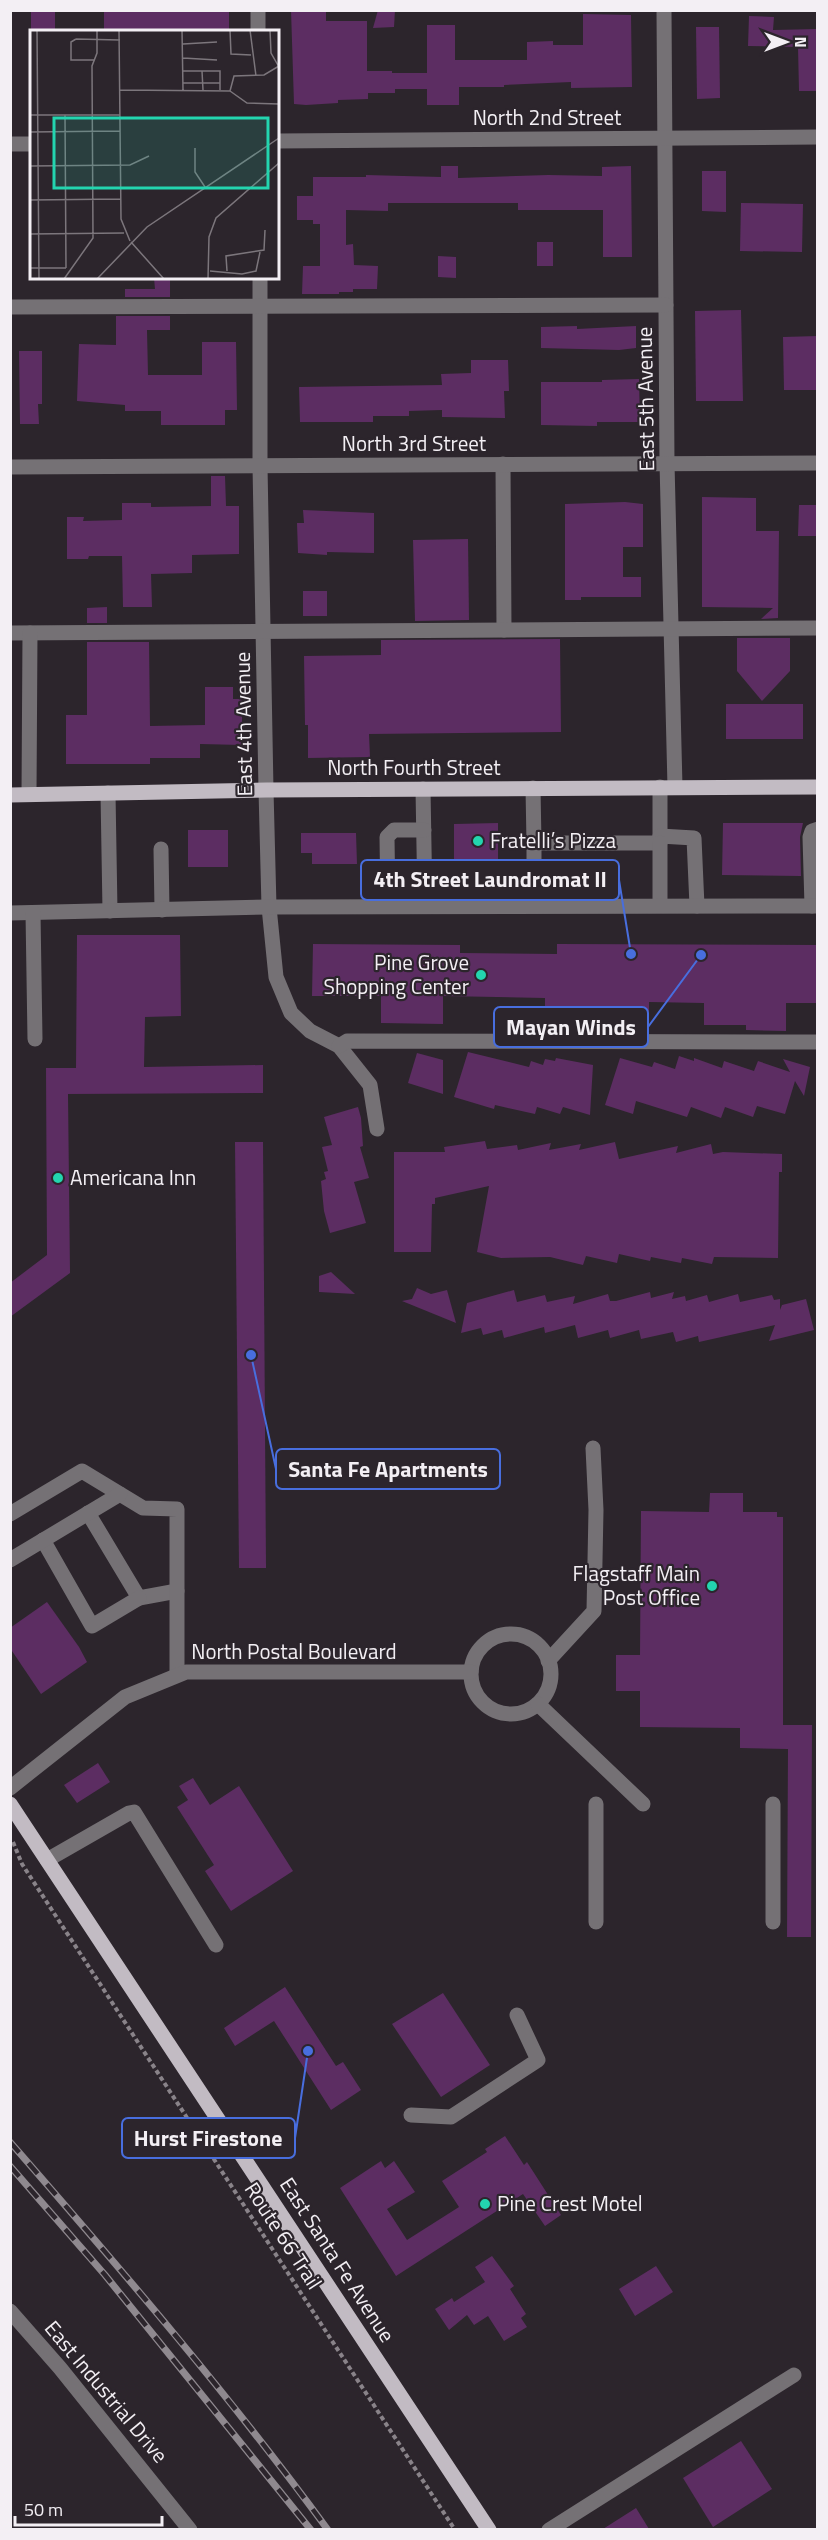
<svg xmlns="http://www.w3.org/2000/svg" width="828" height="2540" font-family="'Titillium Web',sans-serif">
<style>
.building{fill:#5c2d62}
.lines{fill:none;stroke-linecap:round;stroke-linejoin:round}
.path{stroke:#898389;stroke-width:4;stroke-dasharray:4.5 3;stroke-linecap:butt}
.minor{stroke:#757175;stroke-width:15}
.major{stroke:#c2bbc3;stroke-width:15}
.rail-casing{stroke:#8f898f;stroke-width:7}
.rail{stroke:#2c252c;stroke-width:4.5;stroke-dasharray:14;stroke-linecap:butt}
.poi-dot{fill:#23d5af;stroke:#2c252c;stroke-width:2}
.labels{text-anchor:middle;stroke-width:4.5;stroke-linejoin:round;paint-order:stroke}
.street-label{font-size:21px;fill:#f3eff4;stroke:#2c252c}
.poi-label{font-size:21px;fill:#f3eff4;stroke:#2c252c;text-anchor:start}
.inset-road{fill:none;stroke:#7c767c;stroke-width:1.5}
.view{fill:#23d5af;fill-opacity:0.15;stroke:#23d5af;stroke-width:3}
.inset-edge{fill:none;stroke:#f3eff4;stroke-width:3}
.leader{fill:none;stroke:#486ede;stroke-width:2}
.callout-dot{fill:#486ede;stroke:#2c252c;stroke-width:2}
.callout{fill:#2c252c;stroke:#486ede;stroke-width:2}
.callout-label{font-size:22px;text-anchor:middle;font-weight:bold;fill:#f3eff4}
</style>
<rect width="100%" height="100%" fill="#2c252c"/>
<g class="building">
<rect x="31" y="10" width="24" height="22"/>
<polygon points="104,10 229,10 229,29 104,32"/>
<polygon points="291,10 326,10 326,21 367,21 367,71 392,71 392,73 427,73 427,25 455,25 455,60 527,60 527,42 553,41 553,45 583,45 583,14 631,15 632,87 571,88 571,82 504,85 504,87 459,87 459,105 427,105 427,89 395,89 395,93 368,93 368,99 338,100 338,103 306,105 294,104"/>
<polygon points="378,10 395,10 394,27 373,28"/>
<polygon points="749,16 774,17 773,30 818,29 818,91 799,91 798,47 748,46"/>
<polygon points="696,27 719,27 720,98 697,99"/>
<polygon points="441,166 458,166 458,178 548,175 602,176 602,167 631,166 632,257 603,257 603,210 518,210 518,203 388,203 388,211 346,210 346,245 353,244 354,265 378,266 377,289 353,289 353,292 339,292 339,294 302,294 303,266 320,266 320,224 313,224 313,220 297,220 297,196 313,196 313,177 366,177 366,175 441,177"/>
<polygon points="702,171 726,171 726,212 702,211"/>
<polygon points="741,203 803,204 802,252 740,251"/>
<rect x="537" y="242" width="16" height="24"/>
<polygon points="438,256 456,257 456,278 438,277"/>
<polygon points="154,278 170,278 170,297 125,297 125,289 155,289"/>
<polygon points="741,310 743,401 696,401 695,311"/>
<polygon points="116,316 170,316 170,330 147,330 148,375 202,375 202,342 236,342 237,410 225,410 225,425 161,425 161,411 125,411 125,405 77,401 79,344 116,345"/>
<polygon points="577,326 577,329 636,326 636,348 619,350 541,348 541,327"/>
<polygon points="818,336 818,390 784,390 783,337"/>
<polygon points="19,351 42,351 42,404 38,404 39,424 20,424"/>
<polygon points="471,360 508,360 509,391 504,391 505,418 442,417 442,410 409,411 409,416 373,416 373,422 300,422 299,387 442,385 441,374 471,373"/>
<polygon points="639,379 640,422 597,422 597,426 541,425 541,382 602,382 602,380"/>
<polygon points="211,476 225,476 226,506 239,506 239,554 192,555 192,573 151,574 152,607 123,607 122,556 89,556 88,559 67,559 67,517 84,517 83,521 122,520 122,503 151,503 151,507 211,506"/>
<polygon points="702,497 756,498 756,531 779,531 778,618 761,619 773,608 702,607"/>
<polygon points="625,502 643,504 643,547 623,547 623,577 641,577 641,597 581,597 581,600 565,600 565,504"/>
<polygon points="799,505 817,505 817,536 798,536"/>
<polygon points="303,510 374,513 374,553 327,552 327,555 298,553 297,523 304,523"/>
<polygon points="468,539 469,620 415,621 413,540"/>
<rect x="303" y="591" width="24" height="25"/>
<polygon points="107,607 107,623 87,623 87,608"/>
<polygon points="737,638 790,638 790,671 762,701 737,671"/>
<polygon points="560,639 561,732 369,734 370,757 308,758 308,725 305,725 304,656 381,655 381,640"/>
<polygon points="87,642 149,642 150,726 205,725 205,687 233,687 233,699 242,699 242,745 200,744 200,758 150,758 150,764 66,764 66,715 87,715"/>
<rect x="726" y="704" width="77" height="35"/>
<polygon points="498,823 498,878 488,878 488,882 454,882 454,824"/>
<polygon points="723,823 803,823 800,837 801,876 722,875"/>
<rect x="188" y="830" width="40" height="37"/>
<polygon points="301,833 356,833 357,864 312,864 312,853 301,853"/>
<polygon points="77,935 180,935 181,1016 145,1017 144,1067 263,1065 263,1093 68,1094 70,1273 10,1317 10,1283 47,1255 46,1068 76,1068"/>
<polygon points="313,944 460,945 460,953 557,954 557,944 818,945 818,1003 786,1003 786,1031 746,1030 746,1025 704,1025 704,1003 649,1002 649,1023 545,1023 545,998 443,996 443,1024 381,1023 381,996 312,996"/>
<polygon points="468,1052 529,1067 531,1061 543,1065 545,1059 555,1061 556,1058 593,1065 590,1115 563,1107 560,1114 537,1107 535,1114 495,1105 494,1109 454,1097"/>
<polygon points="417,1053 443,1060 443,1094 408,1083"/>
<polygon points="679,1056 694,1061 694,1058 722,1068 724,1061 754,1071 758,1061 790,1072 783,1059 810,1067 804,1096 795,1081 785,1114 757,1106 753,1117 725,1107 721,1118 691,1107 687,1117 636,1101 633,1114 605,1105 620,1058 652,1067 654,1062 675,1069"/>
<polygon points="358,1107 361,1118 363,1146 360,1147 369,1178 354,1182 366,1223 330,1233 324,1211 321,1181 326,1179 324,1172 328,1171 322,1147 332,1145 324,1117"/>
<polygon points="485,1141 487,1149 517,1145 518,1150 551,1143 549,1150 581,1144 579,1150 615,1142 619,1159 678,1146 676,1153 711,1144 713,1154 723,1152 782,1154 782,1172 779,1172 778,1258 714,1257 712,1264 682,1258 681,1263 651,1257 650,1261 619,1254 617,1263 586,1256 583,1265 550,1257 501,1258 477,1252 489,1186 435,1198 435,1204 432,1204 431,1252 394,1252 394,1152 445,1152 444,1147"/>
<polygon points="235,1142 263,1142 266,1568 239,1568"/>
<polygon points="331,1272 355,1294 319,1292 319,1276"/>
<polygon points="417,1288 431,1294 447,1290 456,1323 402,1301 412,1299"/>
<polygon points="514,1290 517,1302 545,1295 547,1302 575,1296 573,1304 608,1294 610,1301 616,1301 650,1292 651,1298 674,1292 672,1299 685,1296 686,1301 707,1295 709,1302 738,1294 740,1302 772,1295 774,1300 780,1299 780,1310 782,1305 806,1299 814,1330 769,1341 775,1325 699,1342 698,1336 676,1342 673,1332 641,1339 639,1330 610,1338 608,1330 578,1338 575,1325 545,1333 544,1327 504,1338 502,1330 483,1335 481,1328 461,1333 467,1303"/>
<polygon points="710,1493 743,1493 743,1512 777,1512 777,1517 783,1517 783,1725 812,1725 811,1937 787,1937 788,1749 740,1748 740,1728 640,1727 640,1691 616,1691 616,1655 640,1655 641,1511 709,1512"/>
<polygon points="47,1602 79,1647 87,1662 41,1694 10,1648 10,1628"/>
<polygon points="98,1763 110,1782 77,1803 64,1785"/>
<polygon points="193,1778 210,1805 239,1786 293,1871 231,1911 205,1871 214,1865 177,1807 188,1800 179,1786"/>
<polygon points="285,1987 336,2066 343,2062 361,2090 331,2110 274,2021 235,2046 224,2028"/>
<polygon points="443,1993 490,2065 441,2097 392,2024"/>
<polygon points="505,2136 524,2165 527,2162 561,2215 545,2226 523,2194 396,2276 340,2188 381,2161 385,2168 394,2161 415,2192 387,2209 407,2240 459,2207 442,2181 487,2152 485,2149"/>
<polygon points="492,2256 514,2286 510,2289 526,2314 521,2318 527,2327 504,2341 488,2316 474,2325 467,2315 449,2330 435,2309 452,2298 454,2302 485,2282 475,2267"/>
<polygon points="656,2266 673,2292 635,2316 619,2289"/>
<polygon points="741,2441 772,2489 713,2527 683,2478"/>
<polygon points="636,2508 649,2529 603,2529"/>
</g>
<g class="lines">
<polyline class="path" points="13,1842 22,1864 455,2530"/>
<g class="minor">
<polyline points="258,10 258,32"/>
<polyline points="664,10 667,463 675,787"/>
<polyline points="278,141 818,137"/>
<polyline points="10,144 32,144"/>
<polyline points="260,278 260,466 266,790 269,907 276,977 291,1013 310,1031 339,1046 370,1085 377,1129"/>
<polyline points="10,307 666,305"/>
<polyline points="503,464 504,630"/>
<polyline points="10,467 818,463"/>
<polyline points="10,633 818,628"/>
<polyline points="533,788 534,843 660,843 660,787"/>
<polyline points="423,789 425,905"/>
<polyline points="108,793 110,911"/>
<polyline points="29,794 30,633"/>
<polyline points="660,836 694,838 697,906"/>
<polyline points="534,843 534,905"/>
<polyline points="660,843 660,905"/>
<polyline points="161,849 162,910"/>
<polyline points="388,906 387,837 394,830 424,830"/>
<polyline points="812,906 810,837 812,831 818,829"/>
<polyline points="10,913 269,907 818,906"/>
<polyline points="33,913 35,1039"/>
<polyline points="339,1046 347,1041 818,1042"/>
<polyline points="88,1513 139,1598 177,1591"/>
<polyline points="10,1514 82,1471 143,1508 177,1509 177,1675"/>
<polyline points="43,1540 92,1626 139,1598"/>
<polyline points="10,1560 120,1494"/>
<circle cx="511" cy="1674" r="40"/>
<polyline points="548,1661 594,1611 596,1510 593,1448"/>
<polyline points="538,1704 643,1804"/>
<polyline points="10,1788 125,1697 186,1672 471,1672"/>
<polyline points="773,1804 773,1922"/>
<polyline points="47,1860 129,1813 134,1812 216,1945"/>
<polyline points="596,1922 596,1804"/>
<polyline points="411,2115 451,2117 538,2060 517,2015"/>
<polyline points="10,2311 60,2368 190,2530"/>
<polyline points="549,2530 794,2375"/>
</g>
<g class="major">
<polyline points="10,795 266,790 818,787"/>
<polyline points="10,1804 489,2530"/>
</g>
<g class="rail-casing">
<g id="rail">
<path d="M10,2142C120,2268 229,2395 328,2530"/>
<polyline points="10,2166 105,2275 311,2530"/>
</g>
</g>
<use href="#rail" class="rail"/>
</g>
<g class="poi-dot">
<circle cx="478" cy="841" r="6"/>
<circle cx="481" cy="975" r="6"/>
<circle cx="58" cy="1178" r="6"/>
<circle cx="712" cy="1586" r="6"/>
<circle cx="485" cy="2204" r="6"/>
</g>
<g class="labels">
<g class="street-label">
<text x="547" y="125">North 2nd Street</text>
<text transform="translate(646 399) rotate(-91)" y="7">East 5th Avenue</text>
<text x="414" y="451">North 3rd Street</text>
<text transform="translate(244 724) rotate(-91)" y="7">East 4th Avenue</text>
<text x="414" y="775">North Fourth Street</text>
<text x="294" y="1659">North Postal Boulevard</text>
<text transform="translate(283 2236) rotate(57)" y="7">Route 66 Trail</text>
<text transform="translate(337 2260) rotate(57)" y="7">East Santa Fe Avenue</text>
<text transform="translate(106 2392) rotate(50)" y="7">East Industrial Drive</text>
</g>
<g class="poi-label">
<text x="490" y="848">Fratelli’s Pizza</text>
<text x="469" y="970" text-anchor="end">Pine Grove<tspan x="469" dy="24">Shopping Center</tspan></text>
<text x="70" y="1185">Americana Inn</text>
<text x="700" y="1581" text-anchor="end">Flagstaff Main<tspan x="700" dy="24">Post Office</tspan></text>
<text x="497" y="2211">Pine Crest Motel</text>
</g>
</g>
<g transform="translate(30 30)">
<rect width="249" height="249" fill="#2c252c"/>
<path class="inset-road" d="M7,0L9,249M89,0L91,189L100,211M152,0L153,60M200,0L201,24L221,25M220,0L226,46M240,0L241,23L249,37M46,9L41,12V30H65M46,9L90,10M153,14L187,12M153,28L187,30M153,41H190V60M172,41L173,60M153,53H190M90,60L200,61M200,61L204,46L234,45L249,36M200,61L217,73L249,74M0,85H90M35,85L36,238M0,102L90,101M165,118V142L175,157M0,136L100,135L119,126M0,170L91,169M0,204L94,203M101,212L134,249M0,238H36M180,241L212,244L226,241L230,222M197,241L196,226L234,220L235,200M34,249L63,208L62,36L67,23V0M67,249L117,197L249,108M178,249L179,207L186,188L249,133"/>
<path class="view" d="M24,88H238V158H24Z"/>
<rect width="249" height="249" class="inset-edge"/>
</g>
<path class="leader" d="M631 954L619 880M701 955L648 1027M251 1355L276 1469M308 2051L295 2138"/>
<g class="callout-dot">
<circle cx="631" cy="954" r="6"/>
<circle cx="701" cy="955" r="6"/>
<circle cx="251" cy="1355" r="6"/>
<circle cx="308" cy="2051" r="6"/>
</g>
<g class="callout">
<rect x="361" y="860" width="258" height="40" rx="6"/>
<rect x="494" y="1007" width="154" height="40" rx="6"/>
<rect x="276" y="1449" width="224" height="40" rx="6"/>
<rect x="122" y="2118" width="173" height="40" rx="6"/>
</g>
<g class="callout-label">
<text x="490" y="887">4th Street Laundromat II</text>
<text x="571" y="1035">Mayan Winds</text>
<text x="388" y="1477">Santa Fe Apartments</text>
<text x="208" y="2146">Hurst Firestone</text>
</g>
<rect width="828" height="2540" fill="none" stroke="#f3eff4" stroke-width="24"/>
<g transform="translate(786 42) rotate(90)" stroke="#2c252c" stroke-width="4.5" paint-order="stroke">
<path d="M0-4.5L10 22L0 15L-10 22Z" fill="#f3eff4"/>
<text y="-9" font-size="16" font-weight="bold" text-anchor="middle" fill="#f3eff4">N</text>
</g>
<path d="M15 2516v9h147v-9" fill="none" stroke="#f3eff4" stroke-width="3"/>
<text x="24" y="2516" font-size="18" fill="#f3eff4" stroke="#2c252c" stroke-width="4.5" paint-order="stroke">50 m</text>
</svg>
